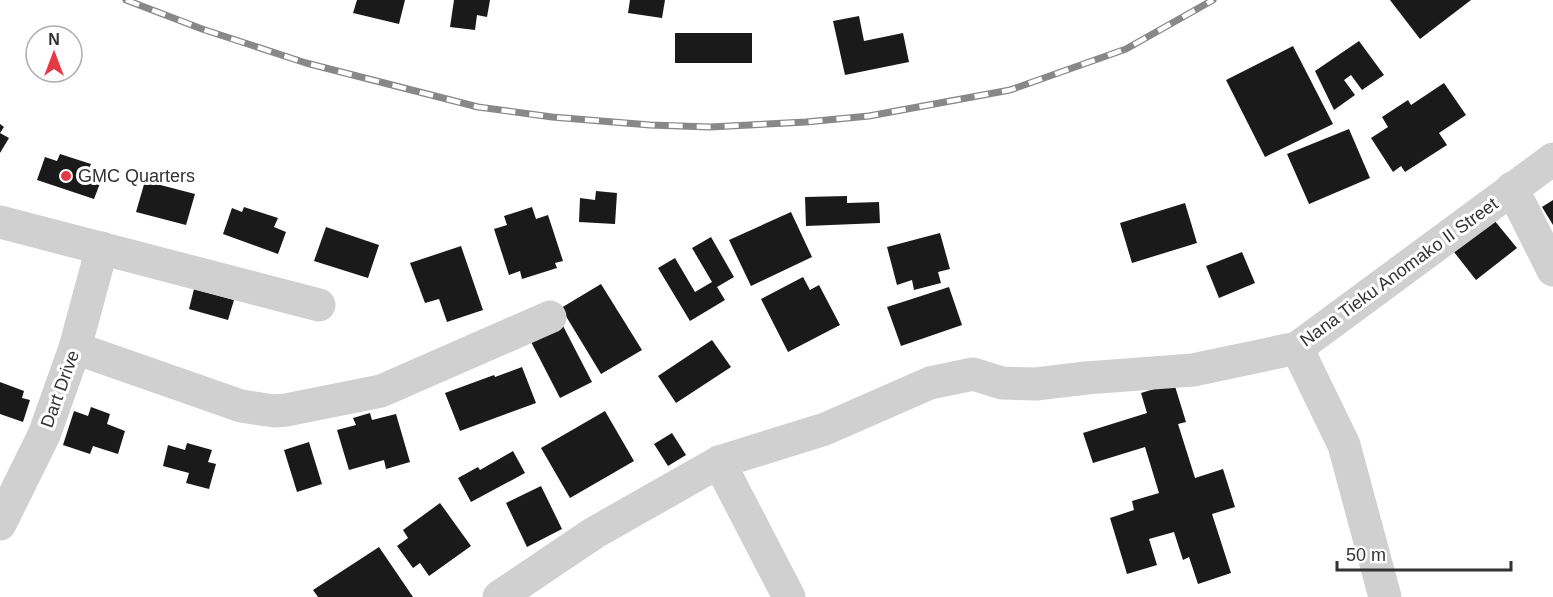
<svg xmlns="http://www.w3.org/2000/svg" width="1553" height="597" font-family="Arial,sans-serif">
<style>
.building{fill:#1a1a1a}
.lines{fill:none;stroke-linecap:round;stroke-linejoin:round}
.minor{stroke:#d0d0d0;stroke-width:33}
.rail-casing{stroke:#888;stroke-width:7}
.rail{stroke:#fff;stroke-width:4.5;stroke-dasharray:14;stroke-linecap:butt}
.poi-dot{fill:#e63946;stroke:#fff;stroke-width:2}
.labels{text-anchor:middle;stroke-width:6;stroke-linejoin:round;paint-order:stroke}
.poi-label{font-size:18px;fill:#333;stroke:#fff;text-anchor:start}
.street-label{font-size:18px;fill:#333;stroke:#fff}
</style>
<rect width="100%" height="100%" fill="#fff"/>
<g class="building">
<polygon points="357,0 405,0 399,24 353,13"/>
<polygon points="454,0 490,0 487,17 477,15 475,30 450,27"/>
<polygon points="630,0 665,0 662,18 628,13"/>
<polygon points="1390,0 1471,0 1420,39"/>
<polygon points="859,16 864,41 903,33 909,62 845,75 833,21"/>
<rect x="675" y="33" width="77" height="30"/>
<polygon points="1359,41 1384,75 1362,90 1351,75 1344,80 1355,95 1334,110 1315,71"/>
<polygon points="1293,46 1333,124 1265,157 1226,80"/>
<polygon points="1444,83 1466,115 1439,133 1447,145 1405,172 1401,166 1393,172 1371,138 1388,127 1382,117 1408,100 1411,105"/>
<polygon points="0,124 4,127 0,133 9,138 0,153"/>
<polygon points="1349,129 1370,178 1309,204 1287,154"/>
<polygon points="60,154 91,164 87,173 102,178 94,199 37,180 45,157 57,161"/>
<polygon points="145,181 195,194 186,225 136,212"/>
<polygon points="596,191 617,193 615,224 579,222 580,198 595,200"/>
<polygon points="847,196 847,203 879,202 880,223 806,226 805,197"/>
<polygon points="1553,200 1553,225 1542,207"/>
<polygon points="1185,203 1197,243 1132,263 1120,223"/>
<polygon points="244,207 278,218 274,227 286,232 278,254 223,234 232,208 242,212"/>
<polygon points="532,207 536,219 548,215 563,261 555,263 557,268 522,279 520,271 509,275 494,229 507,225 504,216"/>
<polygon points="791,212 812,257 751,286 729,240"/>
<polygon points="1494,220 1517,248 1476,280 1454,252"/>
<polygon points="326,227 379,245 368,278 314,261"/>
<polygon points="940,233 950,269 938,272 941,283 914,290 912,280 897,285 887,247"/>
<polygon points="711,237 734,277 717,287 725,300 690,321 658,268 675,258 695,292 712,282 692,248"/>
<polygon points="461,246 483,310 447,322 439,299 425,303 410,263"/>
<polygon points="1242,252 1255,283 1219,298 1206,266"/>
<polygon points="803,277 810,290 819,285 840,325 788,352 761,299"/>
<polygon points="601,284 642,350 601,374 561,308"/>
<polygon points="949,287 962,325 901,346 887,307"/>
<polygon points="194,289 234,300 228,320 189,309"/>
<polygon points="561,322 592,382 560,398 529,338"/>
<polygon points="712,340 731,367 676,403 658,376"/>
<polygon points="522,367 536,403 460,431 445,393 494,375 495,377"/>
<polygon points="0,382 24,391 22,398 30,400 23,422 0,414"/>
<polygon points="1174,383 1186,422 1178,424 1195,478 1223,469 1235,507 1212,514 1231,573 1198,584 1189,557 1183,560 1174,532 1149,539 1157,565 1127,574 1110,518 1134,510 1132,501 1159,493 1145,447 1093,463 1083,433 1147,413 1141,393"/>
<polygon points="91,407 110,414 107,424 125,431 118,454 93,446 90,454 63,445 74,411 88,416"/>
<polygon points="605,411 634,461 570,498 541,448"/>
<polygon points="370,413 372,420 396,414 410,462 386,469 384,460 349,470 337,430 356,425 353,418"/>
<polygon points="672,433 686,455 668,466 654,444"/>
<polygon points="309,442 322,484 297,492 284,450"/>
<polygon points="187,443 212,450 208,462 216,464 209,489 186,483 189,473 163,466 168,445 185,450"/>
<polygon points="513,451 525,473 471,502 458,478 478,467 480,470"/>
<polygon points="541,486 562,529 527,547 506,503"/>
<polygon points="440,503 471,546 429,576 420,563 413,568 397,546 408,538 403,530"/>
<polygon points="379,547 413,597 318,597 313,590"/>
</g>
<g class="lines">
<g class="minor">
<polyline points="1512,188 1553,270"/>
<polyline points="0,222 319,305"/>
<polyline points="75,348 241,406 274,411 286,410 381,391 550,317"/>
<polyline points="1297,348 1344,445 1385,597"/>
<polyline points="719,462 789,597"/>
<polyline points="0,524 44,435 75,348 102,248"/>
<polyline points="499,597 594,533 719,462 825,429 930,383 973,374 1002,383 1036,384 1086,378 1193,370 1297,348 1553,159"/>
</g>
<g class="rail-casing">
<polyline id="rail" points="126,0 202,29 306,63 478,107 552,117 650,125 710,127 806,122 869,116 1010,90 1126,49 1213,0"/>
</g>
<use href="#rail" class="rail"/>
</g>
<circle class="poi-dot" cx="66" cy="176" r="6"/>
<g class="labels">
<g class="poi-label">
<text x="78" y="182">GMC Quarters</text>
</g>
<g class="street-label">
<text transform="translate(1399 272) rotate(-36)" y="6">Nana Tieku Anomako II Street</text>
<text transform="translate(60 389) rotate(-70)" y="6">Dart Drive</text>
</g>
</g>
<g transform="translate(54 54)"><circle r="28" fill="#ffffff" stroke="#adadad" stroke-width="1.5"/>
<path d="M0-4.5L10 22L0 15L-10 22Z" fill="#e63946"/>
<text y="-9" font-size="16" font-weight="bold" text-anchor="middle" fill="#333333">N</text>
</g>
<path d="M1337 561v9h174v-9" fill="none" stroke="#333333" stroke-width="3"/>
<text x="1346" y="561" font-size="18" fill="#333333" stroke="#ffffff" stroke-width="4.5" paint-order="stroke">50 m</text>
</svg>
